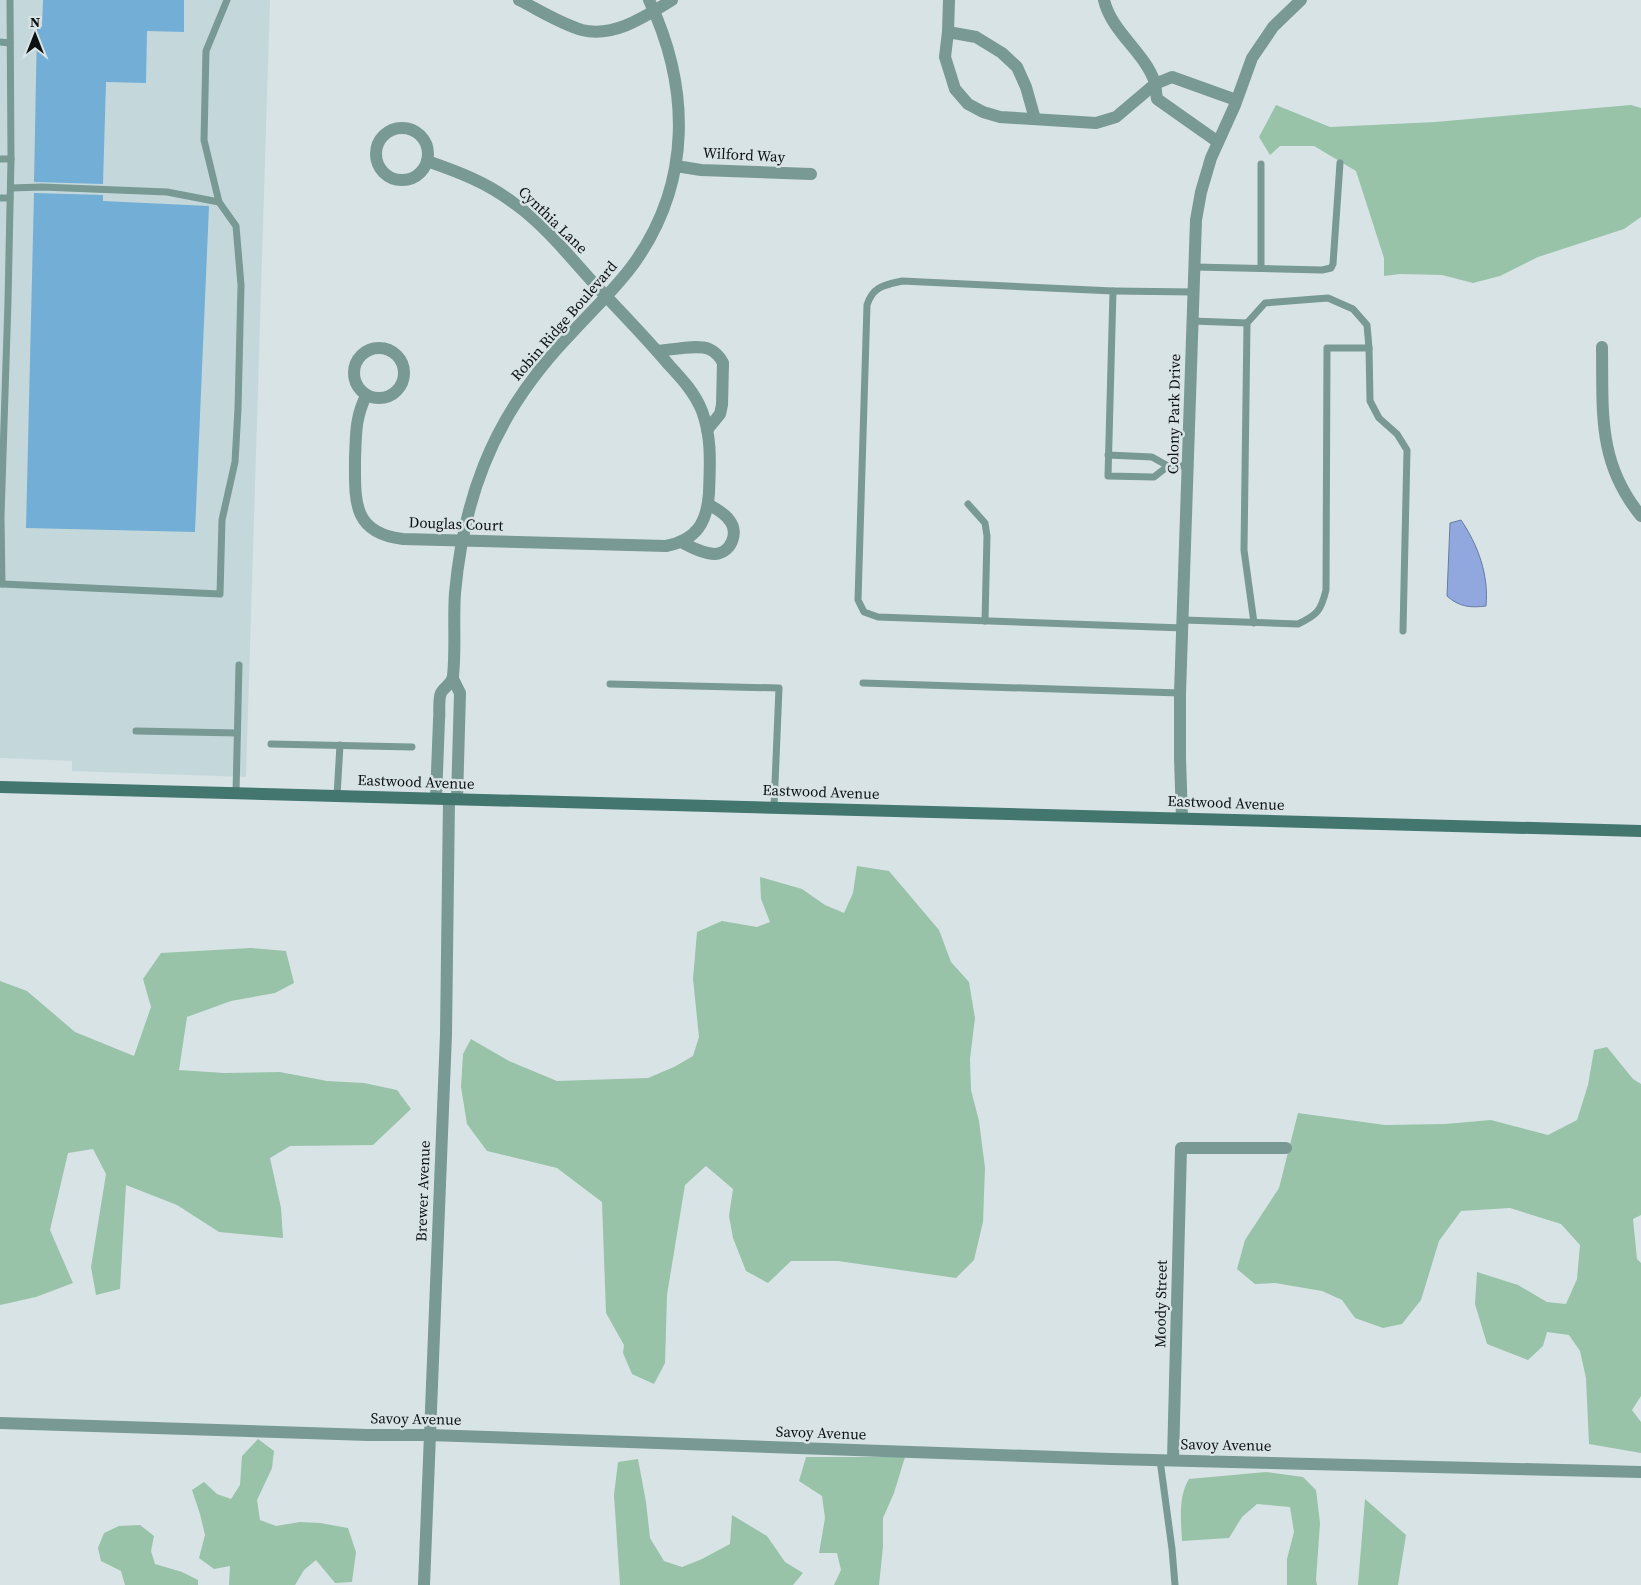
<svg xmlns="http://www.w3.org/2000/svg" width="1641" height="1585" font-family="'Source Serif 4',serif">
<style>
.built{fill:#c4d8dc}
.green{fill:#98c3a8}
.water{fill:#90a8de;stroke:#697ba0}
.building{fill:#73aed6}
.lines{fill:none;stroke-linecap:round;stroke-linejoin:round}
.lane{stroke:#789994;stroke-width:7}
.street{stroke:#789994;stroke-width:12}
.secondary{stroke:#42766f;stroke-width:12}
.labels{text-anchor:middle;stroke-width:5;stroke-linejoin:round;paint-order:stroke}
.street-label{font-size:15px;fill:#0d1111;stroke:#d8e3e6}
</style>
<rect width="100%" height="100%" fill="#d8e3e6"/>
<polygon class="built" points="0,0 270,0 246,777 72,771 72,761 0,758"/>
<g class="green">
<polygon points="1276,105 1330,127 1435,122 1631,105 1641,108 1641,217 1624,229 1538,257 1500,276 1473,283 1442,275 1400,274 1384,276 1384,258 1356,171 1314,146 1280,146 1270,155 1259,137"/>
<polygon points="857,866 889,871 939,930 951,962 969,982 975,1018 970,1059 971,1090 979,1121 985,1168 983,1222 974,1260 956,1278 838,1261 791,1261 768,1283 746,1271 733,1238 729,1216 733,1189 706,1166 685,1185 667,1295 665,1363 654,1384 632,1374 623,1353 624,1345 606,1313 602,1202 557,1168 487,1151 467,1124 461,1087 463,1054 471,1039 509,1061 557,1081 648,1078 674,1067 693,1056 699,1037 693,979 697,932 722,921 757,927 770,922 761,899 760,877 802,889 825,905 844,913 853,893"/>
<polygon points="251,948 286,951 294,983 275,993 231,1001 187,1017 179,1070 224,1073 280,1072 327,1081 364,1083 397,1090 411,1109 373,1145 290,1146 270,1158 281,1208 283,1238 219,1232 177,1205 126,1185 120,1289 96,1295 91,1267 106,1174 93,1149 68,1153 50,1230 73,1283 36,1297 0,1305 0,981 27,991 75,1032 134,1056 151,1007 143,979 161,953"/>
<polygon points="1607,1047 1633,1079 1641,1084 1641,1215 1633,1219 1637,1259 1641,1263 1641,1396 1632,1410 1641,1422 1641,1453 1589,1444 1586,1378 1580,1351 1569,1335 1547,1332 1543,1346 1528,1360 1487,1344 1475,1304 1477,1272 1518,1285 1547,1302 1566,1304 1577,1279 1580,1245 1561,1224 1510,1208 1461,1211 1439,1241 1421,1300 1402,1324 1383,1328 1355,1318 1342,1300 1322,1291 1275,1283 1255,1284 1237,1269 1245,1240 1279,1188 1298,1113 1385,1125 1445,1124 1491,1120 1548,1135 1577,1120 1588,1085 1594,1050"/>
<polygon points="258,1439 274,1451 272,1468 257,1500 260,1520 276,1526 300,1522 320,1523 348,1528 356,1552 352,1582 335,1583 316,1560 304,1570 295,1585 229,1585 230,1566 214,1569 199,1558 205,1535 200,1514 192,1490 204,1482 217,1494 231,1499 240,1485 242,1456"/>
<polygon points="806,1457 905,1457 894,1493 883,1518 883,1547 879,1585 834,1585 841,1570 837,1553 819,1553 825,1518 822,1496 799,1481"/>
<polygon points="638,1459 646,1502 650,1538 664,1561 682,1567 702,1559 730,1544 732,1515 767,1536 785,1562 803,1573 793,1585 620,1585 614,1495 618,1462"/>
<path d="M1266,1472L1303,1477L1316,1490L1320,1523L1316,1580L1317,1585H1287V1559L1294,1532L1290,1507L1257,1504L1242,1517L1229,1538L1182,1541C1181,1520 1178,1497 1189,1479Z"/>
<polygon points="1365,1499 1406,1535 1398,1585 1358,1585"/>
<polygon points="140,1525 154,1536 151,1551 155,1564 182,1572 198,1580 198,1585 125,1585 121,1571 101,1561 98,1548 104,1533 119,1526"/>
</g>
<path class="water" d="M1461,520C1478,545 1489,575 1486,606C1471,608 1459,607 1447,596L1450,523Z"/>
<g class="building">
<polygon points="43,0 184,0 184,32 147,31 146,83 106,82 103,184 34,182 37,27 42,27"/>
<polygon points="34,193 103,195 103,201 209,206 195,532 26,528"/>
</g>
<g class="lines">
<g class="lane">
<polyline points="0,42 10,43"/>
<polyline points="0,159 11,159"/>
<polyline points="1261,164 1261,268"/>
<polyline points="0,198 10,198"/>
<polyline points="219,202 204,140 206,51 227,0"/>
<polyline points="1195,267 1322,270 1331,268 1333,264 1340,163"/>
<polyline points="1113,291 1194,292"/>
<polyline points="1192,321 1247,323"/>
<polyline points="1108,455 1152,457 1168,466 1189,466"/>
<path d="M1168,466L1154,477L1108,476L1113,291L902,281C885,285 873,286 867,305L858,600L864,612L878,617L1183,628"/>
<polyline points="968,504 985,523 987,536 985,621"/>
<polyline points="0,584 2,584 1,517 8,301 11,159 10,0"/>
<polyline points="2,584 220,594 222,520 235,462 238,409 241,285 236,226 219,202 167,192 42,187 11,188"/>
<path d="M1184,620L1298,624C1317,615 1321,611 1326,590L1327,348H1369L1370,401L1379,418L1397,434L1407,450L1403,631"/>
<polyline points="1254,623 1244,550 1247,323 1265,303 1328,298 1353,309 1367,325 1369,348"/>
<polyline points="863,683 1180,693"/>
<polyline points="610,684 779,688 774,807"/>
<polyline points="136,731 237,733"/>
<polyline points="271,744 412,747"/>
<polyline points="236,793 239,665"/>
<polyline points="337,796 340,745"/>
<polyline points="1160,1460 1172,1549 1175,1585"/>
</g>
<g class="street">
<path d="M519,0C539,10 561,24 582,30C614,38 646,16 672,0"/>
<polyline points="949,0 948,32 945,57 955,89 968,104 983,112 1000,117 1096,123 1116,117 1155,84 1172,77 1236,100"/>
<path d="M1104,0C1112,33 1145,52 1155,83C1156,88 1156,94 1157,99L1218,142"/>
<polyline points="948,32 976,37 1002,53 1017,67 1026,87 1035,119"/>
<circle cx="402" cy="154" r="26"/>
<polyline points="676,166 701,170 811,174"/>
<path d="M1602,347C1603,412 1597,462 1641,516"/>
<circle cx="379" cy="373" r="25"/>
<path d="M657,351C671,350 697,344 709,349C716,352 720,357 723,363L722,405L720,414L707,430"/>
<path d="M366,396C355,418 356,435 355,459C355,501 352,533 403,539L666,546C697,540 707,522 709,493C710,464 712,438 702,411C695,393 682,379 669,365C647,339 623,314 600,290C573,261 547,227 515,204C488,183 459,172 427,161"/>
<path d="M681,542C691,547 703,554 715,554C731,553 739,533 730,521C725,513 716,509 708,504"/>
<polyline points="453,679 460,693 457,799"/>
<path d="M436,798C437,772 438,746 439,720C440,712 438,700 441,693C444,687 452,684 453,676C456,648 453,620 455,593C459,549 468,505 484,465C503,417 533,374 568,337C590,312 616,289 635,262C692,181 690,87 649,0"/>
<polyline points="1182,818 1180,758 1180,693 1196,220 1201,192 1211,158 1235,105 1252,58 1273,27 1301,0"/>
<polyline points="0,1423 368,1435 429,1435 1112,1459 1641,1472"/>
<polyline points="1173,1460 1181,1148 1286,1148"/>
<polyline points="424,1585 446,1034 449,799"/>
</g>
<polyline class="secondary" points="0,787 1641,831"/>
</g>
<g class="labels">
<g class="street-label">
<text transform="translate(744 155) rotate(3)" y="5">Wilford Way</text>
<text transform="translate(553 220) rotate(44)" y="5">Cynthia Lane</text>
<text transform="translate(564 321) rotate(-49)" y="5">Robin Ridge Boulevard</text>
<text transform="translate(1174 414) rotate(-89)" y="5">Colony Park Drive</text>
<text transform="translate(456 524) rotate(2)" y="5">Douglas Court</text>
<text transform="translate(416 782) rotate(2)" y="5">Eastwood Avenue</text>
<text transform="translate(821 792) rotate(2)" y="5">Eastwood Avenue</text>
<text transform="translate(1226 803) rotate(2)" y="5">Eastwood Avenue</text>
<text transform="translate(423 1191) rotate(-88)" y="5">Brewer Avenue</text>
<text transform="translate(1161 1304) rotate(-89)" y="5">Moody Street</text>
<text transform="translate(416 1419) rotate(1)" y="5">Savoy Avenue</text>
<text transform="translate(821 1433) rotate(2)" y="5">Savoy Avenue</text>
<text transform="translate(1226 1445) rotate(1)" y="5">Savoy Avenue</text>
</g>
</g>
<g transform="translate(35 35)" stroke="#d8e3e6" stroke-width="4" paint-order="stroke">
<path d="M0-4L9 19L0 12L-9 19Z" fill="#0d1111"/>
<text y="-8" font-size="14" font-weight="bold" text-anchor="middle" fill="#0d1111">N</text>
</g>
</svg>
